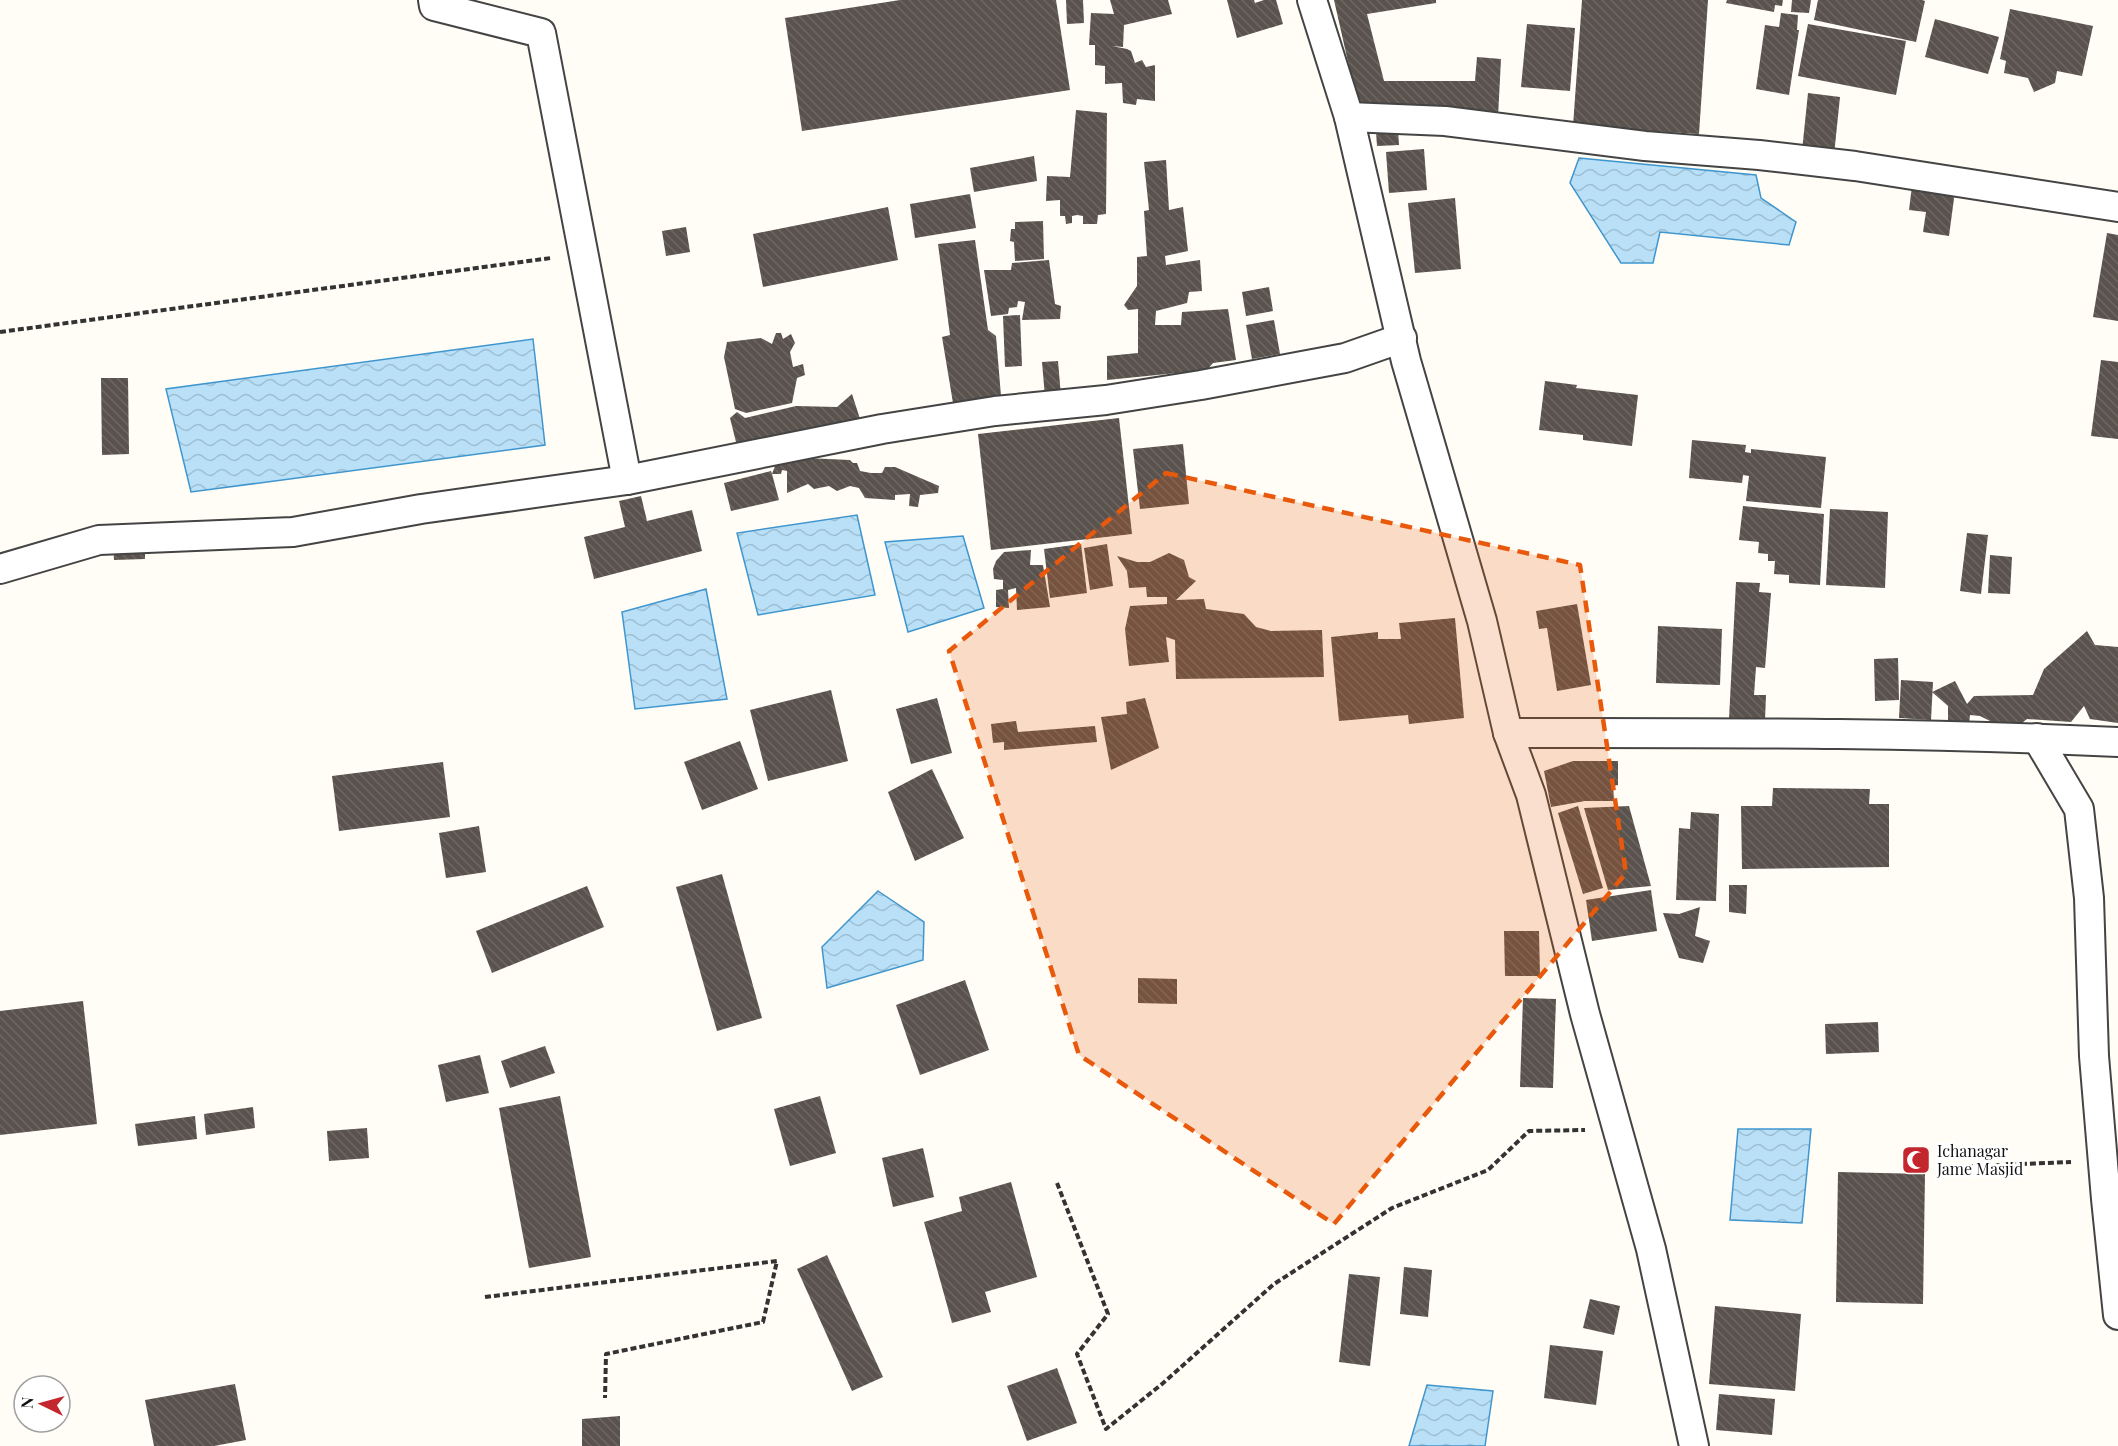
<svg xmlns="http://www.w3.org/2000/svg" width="2118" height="1446" font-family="'Playfair Display',serif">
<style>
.water{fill:url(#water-waves);stroke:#3f96cf;stroke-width:1.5}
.building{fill:url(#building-back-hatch)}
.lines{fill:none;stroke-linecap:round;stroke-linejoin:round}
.street-casing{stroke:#444;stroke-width:32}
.path{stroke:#333;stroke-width:4;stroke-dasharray:6 3;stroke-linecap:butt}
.street{stroke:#fff;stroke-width:28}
.marked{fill:#e8590c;fill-opacity:0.2;stroke:#e8590c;stroke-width:4.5;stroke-dasharray:12 8;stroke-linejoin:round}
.labels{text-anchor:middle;stroke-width:6;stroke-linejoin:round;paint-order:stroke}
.poi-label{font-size:16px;fill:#111;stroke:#fff;text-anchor:start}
</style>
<defs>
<pattern id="water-waves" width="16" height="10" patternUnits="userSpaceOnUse" patternTransform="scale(1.5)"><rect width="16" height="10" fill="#b9e0f7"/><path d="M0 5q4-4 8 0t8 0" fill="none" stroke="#9ebfd3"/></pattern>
<pattern id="building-back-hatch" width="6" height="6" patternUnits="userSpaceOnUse" patternTransform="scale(1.5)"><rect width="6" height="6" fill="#5a524d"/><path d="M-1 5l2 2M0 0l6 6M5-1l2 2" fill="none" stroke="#6d6662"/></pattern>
</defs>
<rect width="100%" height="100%" fill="#fffdf5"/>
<g class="water">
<polygon points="1579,158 1756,175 1761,198 1796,222 1789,245 1660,232 1653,263 1621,263 1570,183"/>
<polygon points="533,339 545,445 191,492 166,389"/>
<polygon points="857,515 875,595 758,615 737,533"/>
<polygon points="963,536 984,608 908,632 885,542"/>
<polygon points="706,589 727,699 635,709 622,612"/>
<polygon points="878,891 924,922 923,960 827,988 822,947"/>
<polygon points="1738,1129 1811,1129 1802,1223 1730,1220"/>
<polygon points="1427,1385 1493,1391 1485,1446 1409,1446"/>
</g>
<g class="building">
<polygon points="900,0 1056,0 1070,90 802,131 785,18"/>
<polygon points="1066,0 1083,0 1084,23 1067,24"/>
<polygon points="1110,0 1168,0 1172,14 1124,25 1123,47 1112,46 1127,49 1131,51 1135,63 1142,60 1146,67 1155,65 1155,101 1137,99 1136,105 1123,103 1122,83 1105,84 1105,66 1095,65 1095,45 1089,45 1091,13 1114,14"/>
<polygon points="1227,0 1254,0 1255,3 1264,0 1276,0 1283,24 1237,38"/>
<polygon points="1334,0 1436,0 1436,3 1367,14 1384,81 1475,81 1477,57 1501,59 1498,117 1358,106"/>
<polygon points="1582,0 1708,0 1699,134 1573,126"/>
<polygon points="1727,0 1783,0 1782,6 1775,5 1774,12 1726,3"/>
<polygon points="1792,0 1811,0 1809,13 1791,12"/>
<polygon points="1818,0 1922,0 1925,1 1916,42 1814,20"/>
<polygon points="2010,9 2093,26 2082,76 2057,71 2055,83 2034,92 2028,78 2004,73 2006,61 2000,59"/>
<polygon points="1781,13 1798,15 1797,30 1799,30 1789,95 1756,89 1765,25 1779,27"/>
<polygon points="1935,19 1999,37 1988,74 1925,57"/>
<polygon points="1527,24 1575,28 1570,91 1521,87"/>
<polygon points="1808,24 1906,41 1896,95 1798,76"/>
<polygon points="1808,93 1840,97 1834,155 1802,151"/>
<polygon points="1076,110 1107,113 1106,214 1098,215 1097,224 1083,224 1083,216 1077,215 1072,216 1072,223 1066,224 1065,216 1060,216 1060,200 1046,201 1047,176 1070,177"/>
<polygon points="1398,130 1399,145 1377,146 1376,132"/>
<polygon points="1424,149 1427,190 1389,193 1386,152"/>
<polygon points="1034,156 1037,181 974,192 970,168"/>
<polygon points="1166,160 1169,210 1183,207 1188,251 1165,256 1166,265 1200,260 1202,291 1189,292 1187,303 1156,311 1155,325 1181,325 1182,312 1228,309 1236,360 1213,363 1207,370 1107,380 1107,356 1138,353 1138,309 1128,310 1124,305 1137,286 1137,257 1147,256 1144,211 1149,210 1144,162"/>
<polygon points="1912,186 1955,191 1949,236 1923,232 1926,212 1909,210"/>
<polygon points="970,194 976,228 915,238 910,204"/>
<polygon points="1455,198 1461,269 1415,273 1408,203"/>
<polygon points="888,207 898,260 763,287 753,234"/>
<polygon points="1043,221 1044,259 1015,261 1014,242 1010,241 1011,229 1015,229 1015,222"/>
<polygon points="686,227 690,252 666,256 662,231"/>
<polygon points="2107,233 2118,235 2118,321 2093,317"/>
<polygon points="975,240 988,330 996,336 1001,396 953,403 942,337 950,335 938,244"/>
<polygon points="1049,260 1055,304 1061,306 1060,319 1022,320 1025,302 1018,301 1017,307 1009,308 1008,314 991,316 984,270 1011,270 1012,263"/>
<polygon points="1269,287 1273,311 1246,316 1242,292"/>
<polygon points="1020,315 1022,366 1005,367 1003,316"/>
<polygon points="1274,320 1280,354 1252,359 1246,325"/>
<polygon points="776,333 781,333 783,339 791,334 795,343 790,352 793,367 803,364 805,375 797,378 792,403 746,413 735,409 724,357 727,342 761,338 772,344"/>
<polygon points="2101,360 2118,362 2118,439 2091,436"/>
<polygon points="1058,361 1061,396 1045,397 1042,362"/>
<polygon points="101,378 128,378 129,454 102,455"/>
<polygon points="1545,381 1577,385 1576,388 1638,395 1632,446 1583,440 1583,435 1539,430"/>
<polygon points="852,394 861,422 750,443 736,442 730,418 737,412 745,418 796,406 837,407"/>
<polygon points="1119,418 1132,534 991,550 978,434"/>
<polygon points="1692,440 1746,445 1745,452 1751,453 1751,449 1826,457 1821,508 1746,501 1749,476 1743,475 1742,483 1689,478"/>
<polygon points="1183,444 1189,504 1140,509 1133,449"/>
<polygon points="806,458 850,460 853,463 857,463 860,471 871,473 882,473 885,467 895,467 939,486 938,493 920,495 918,507 909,506 910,494 895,495 895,500 865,498 859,488 850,486 837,491 829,486 814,489 808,484 787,493 787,471 782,470 781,474 772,474 779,500 731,511 724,483 771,471 772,474 775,466 769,464 786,459 804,460"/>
<polygon points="641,496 647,521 692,510 702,551 594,579 584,537 625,527 619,501"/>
<polygon points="1743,506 1824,514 1820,585 1789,583 1789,575 1774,574 1775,561 1768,561 1768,554 1758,553 1759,542 1739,540"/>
<polygon points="1830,509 1888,512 1885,588 1826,585"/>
<polygon points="1967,533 1988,535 1981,594 1960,591"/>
<polygon points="1081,544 1087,593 1050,598 1044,549"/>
<polygon points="1107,544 1113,586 1090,590 1084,548"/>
<polygon points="113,545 145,545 145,559 114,560"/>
<polygon points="1031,550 1030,565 1043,565 1050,607 1017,610 1016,588 1008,590 1009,608 996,607 996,590 1003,589 1003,580 994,579 993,569 996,561 1004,552"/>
<polygon points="1169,553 1184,560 1189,577 1196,581 1176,600 1204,599 1206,609 1244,614 1256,627 1271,631 1322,630 1324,677 1176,679 1175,640 1166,637 1169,662 1129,666 1125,629 1130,606 1167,604 1167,597 1147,597 1146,587 1129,588 1127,571 1117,556 1137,562 1150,562"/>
<polygon points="1990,555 2012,557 2010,594 1988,593"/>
<polygon points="1736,582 1760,583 1759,592 1771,593 1765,668 1756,667 1754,695 1766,695 1765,720 1729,719"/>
<polygon points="1577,604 1591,685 1557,691 1547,628 1539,629 1536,611"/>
<polygon points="1455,618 1464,718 1409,724 1408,715 1339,721 1331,637 1378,632 1378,639 1401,639 1399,623"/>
<polygon points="1658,626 1722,629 1720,685 1656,683"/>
<polygon points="2087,631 2095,645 2118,647 2118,723 2090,719 2084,706 2071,722 2027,719 2018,726 1996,724 1980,716 1970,715 1969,725 1948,724 1948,706 1932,692 1955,681 1967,704 1974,696 2033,695 2044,669"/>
<polygon points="1898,658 1899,700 1875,701 1874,659"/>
<polygon points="1901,680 1933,682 1931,720 1899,718"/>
<polygon points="831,690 848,761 768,781 750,710"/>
<polygon points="937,698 952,753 911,764 896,709"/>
<polygon points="1145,698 1159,748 1111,770 1101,717 1127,714 1126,702"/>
<polygon points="1016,721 1018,732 1095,726 1097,742 1004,750 1004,742 993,743 991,724"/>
<polygon points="740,741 758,789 702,810 684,762"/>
<polygon points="1573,761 1618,761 1618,785 1613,786 1614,801 1585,801 1551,807 1544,771"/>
<polygon points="443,762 450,817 339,831 332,776"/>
<polygon points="932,769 964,838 915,861 888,792"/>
<polygon points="1773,788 1870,789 1869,804 1889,804 1889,867 1742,869 1741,806 1772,806"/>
<polygon points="1578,806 1603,888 1583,894 1558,813"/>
<polygon points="1629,806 1651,886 1608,890 1584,808"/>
<polygon points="1691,812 1719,814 1716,901 1676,900 1679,828 1690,829"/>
<polygon points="479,826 486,872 446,878 439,833"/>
<polygon points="722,874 762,1018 717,1031 676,887"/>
<polygon points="1729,885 1747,885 1746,914 1729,912"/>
<polygon points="587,886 604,927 492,973 476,931"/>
<polygon points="1651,890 1657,931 1592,941 1586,900"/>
<polygon points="1700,907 1695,936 1710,941 1703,963 1679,958 1663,913 1679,914"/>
<polygon points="1504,931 1539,931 1540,976 1505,976"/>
<polygon points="1138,978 1177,979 1177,1004 1138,1003"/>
<polygon points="965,980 989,1050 920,1075 896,1005"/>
<polygon points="1523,998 1556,999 1553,1088 1520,1087"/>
<polygon points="83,1001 97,1124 0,1135 0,1011"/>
<polygon points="1878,1022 1879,1052 1826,1054 1825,1024"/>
<polygon points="545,1046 555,1073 510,1088 501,1061"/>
<polygon points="480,1055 489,1093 446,1102 438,1065"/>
<polygon points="560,1096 591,1257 529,1268 499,1108"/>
<polygon points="820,1096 836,1153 790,1166 774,1109"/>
<polygon points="253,1107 255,1128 206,1135 204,1114"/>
<polygon points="195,1116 197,1139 138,1146 135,1124"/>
<polygon points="367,1128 369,1158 329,1161 327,1131"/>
<polygon points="923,1148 934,1197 893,1207 882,1158"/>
<polygon points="1838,1172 1925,1174 1923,1304 1836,1302"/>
<polygon points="1011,1182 1037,1277 985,1292 991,1312 952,1323 924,1222 962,1211 959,1197"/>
<polygon points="827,1255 883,1377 852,1391 797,1269"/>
<polygon points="1404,1267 1432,1270 1428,1317 1400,1314"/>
<polygon points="1349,1274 1380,1277 1370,1366 1339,1362"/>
<polygon points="1590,1299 1620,1306 1614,1335 1583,1328"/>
<polygon points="1715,1306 1801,1314 1795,1391 1709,1384"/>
<polygon points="1550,1345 1603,1351 1596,1405 1544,1398"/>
<polygon points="1057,1368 1077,1423 1027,1441 1007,1386"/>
<polygon points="235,1384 246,1440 214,1446 154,1446 145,1400"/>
<polygon points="1719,1394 1775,1399 1772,1435 1716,1430"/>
<polygon points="620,1416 620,1446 582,1446 582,1419"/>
</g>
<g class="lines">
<g class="street-casing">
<g id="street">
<polyline points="433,0 434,6 541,33 627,480"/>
<polyline points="1312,0 1349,117 1406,361 1482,621 1508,733 1531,795 1585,1014 1651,1249 1694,1446"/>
<polyline points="1349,117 1445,121 1645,146 1759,155 1855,166 2118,207"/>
<polyline points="0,569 99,540 293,532 421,509 627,480 882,429 995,411 1106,400 1201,385 1345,358 1402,338"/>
<path d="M1508,733C1712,733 1915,732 2118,742"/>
<polyline points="2037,738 2079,809 2089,898 2094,1056 2106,1199 2118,1315"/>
</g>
</g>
<g class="path">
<polyline points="0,332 551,258"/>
<polyline points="1949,1167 2071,1162"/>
<polyline points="1057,1183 1108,1314 1077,1354 1106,1429 1162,1384 1274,1284 1392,1208 1488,1170 1529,1131 1585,1130"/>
<polyline points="485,1297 777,1261 763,1322 606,1354 605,1398"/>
</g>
<use href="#street" class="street"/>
</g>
<path class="marked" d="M1166,473L1580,565L1626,873L1334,1224L1079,1055L949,651Z"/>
<defs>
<g id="mosque-square" transform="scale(1.5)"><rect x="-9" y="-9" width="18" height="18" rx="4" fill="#c4262e" stroke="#fff"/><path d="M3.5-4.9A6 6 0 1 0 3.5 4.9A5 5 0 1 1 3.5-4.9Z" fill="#fff"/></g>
</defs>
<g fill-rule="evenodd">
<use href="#mosque-square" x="1916" y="1160"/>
</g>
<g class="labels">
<g class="poi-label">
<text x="1937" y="1157">Ichanagar<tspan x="1937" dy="18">Jame Masjid</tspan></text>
</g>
</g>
<g transform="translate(42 1404) rotate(275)"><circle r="28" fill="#ffffff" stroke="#a0a0a0" stroke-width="1.5"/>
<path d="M0-4.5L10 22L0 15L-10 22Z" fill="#c4262e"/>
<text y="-9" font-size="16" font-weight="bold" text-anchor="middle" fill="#111111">N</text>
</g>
</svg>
